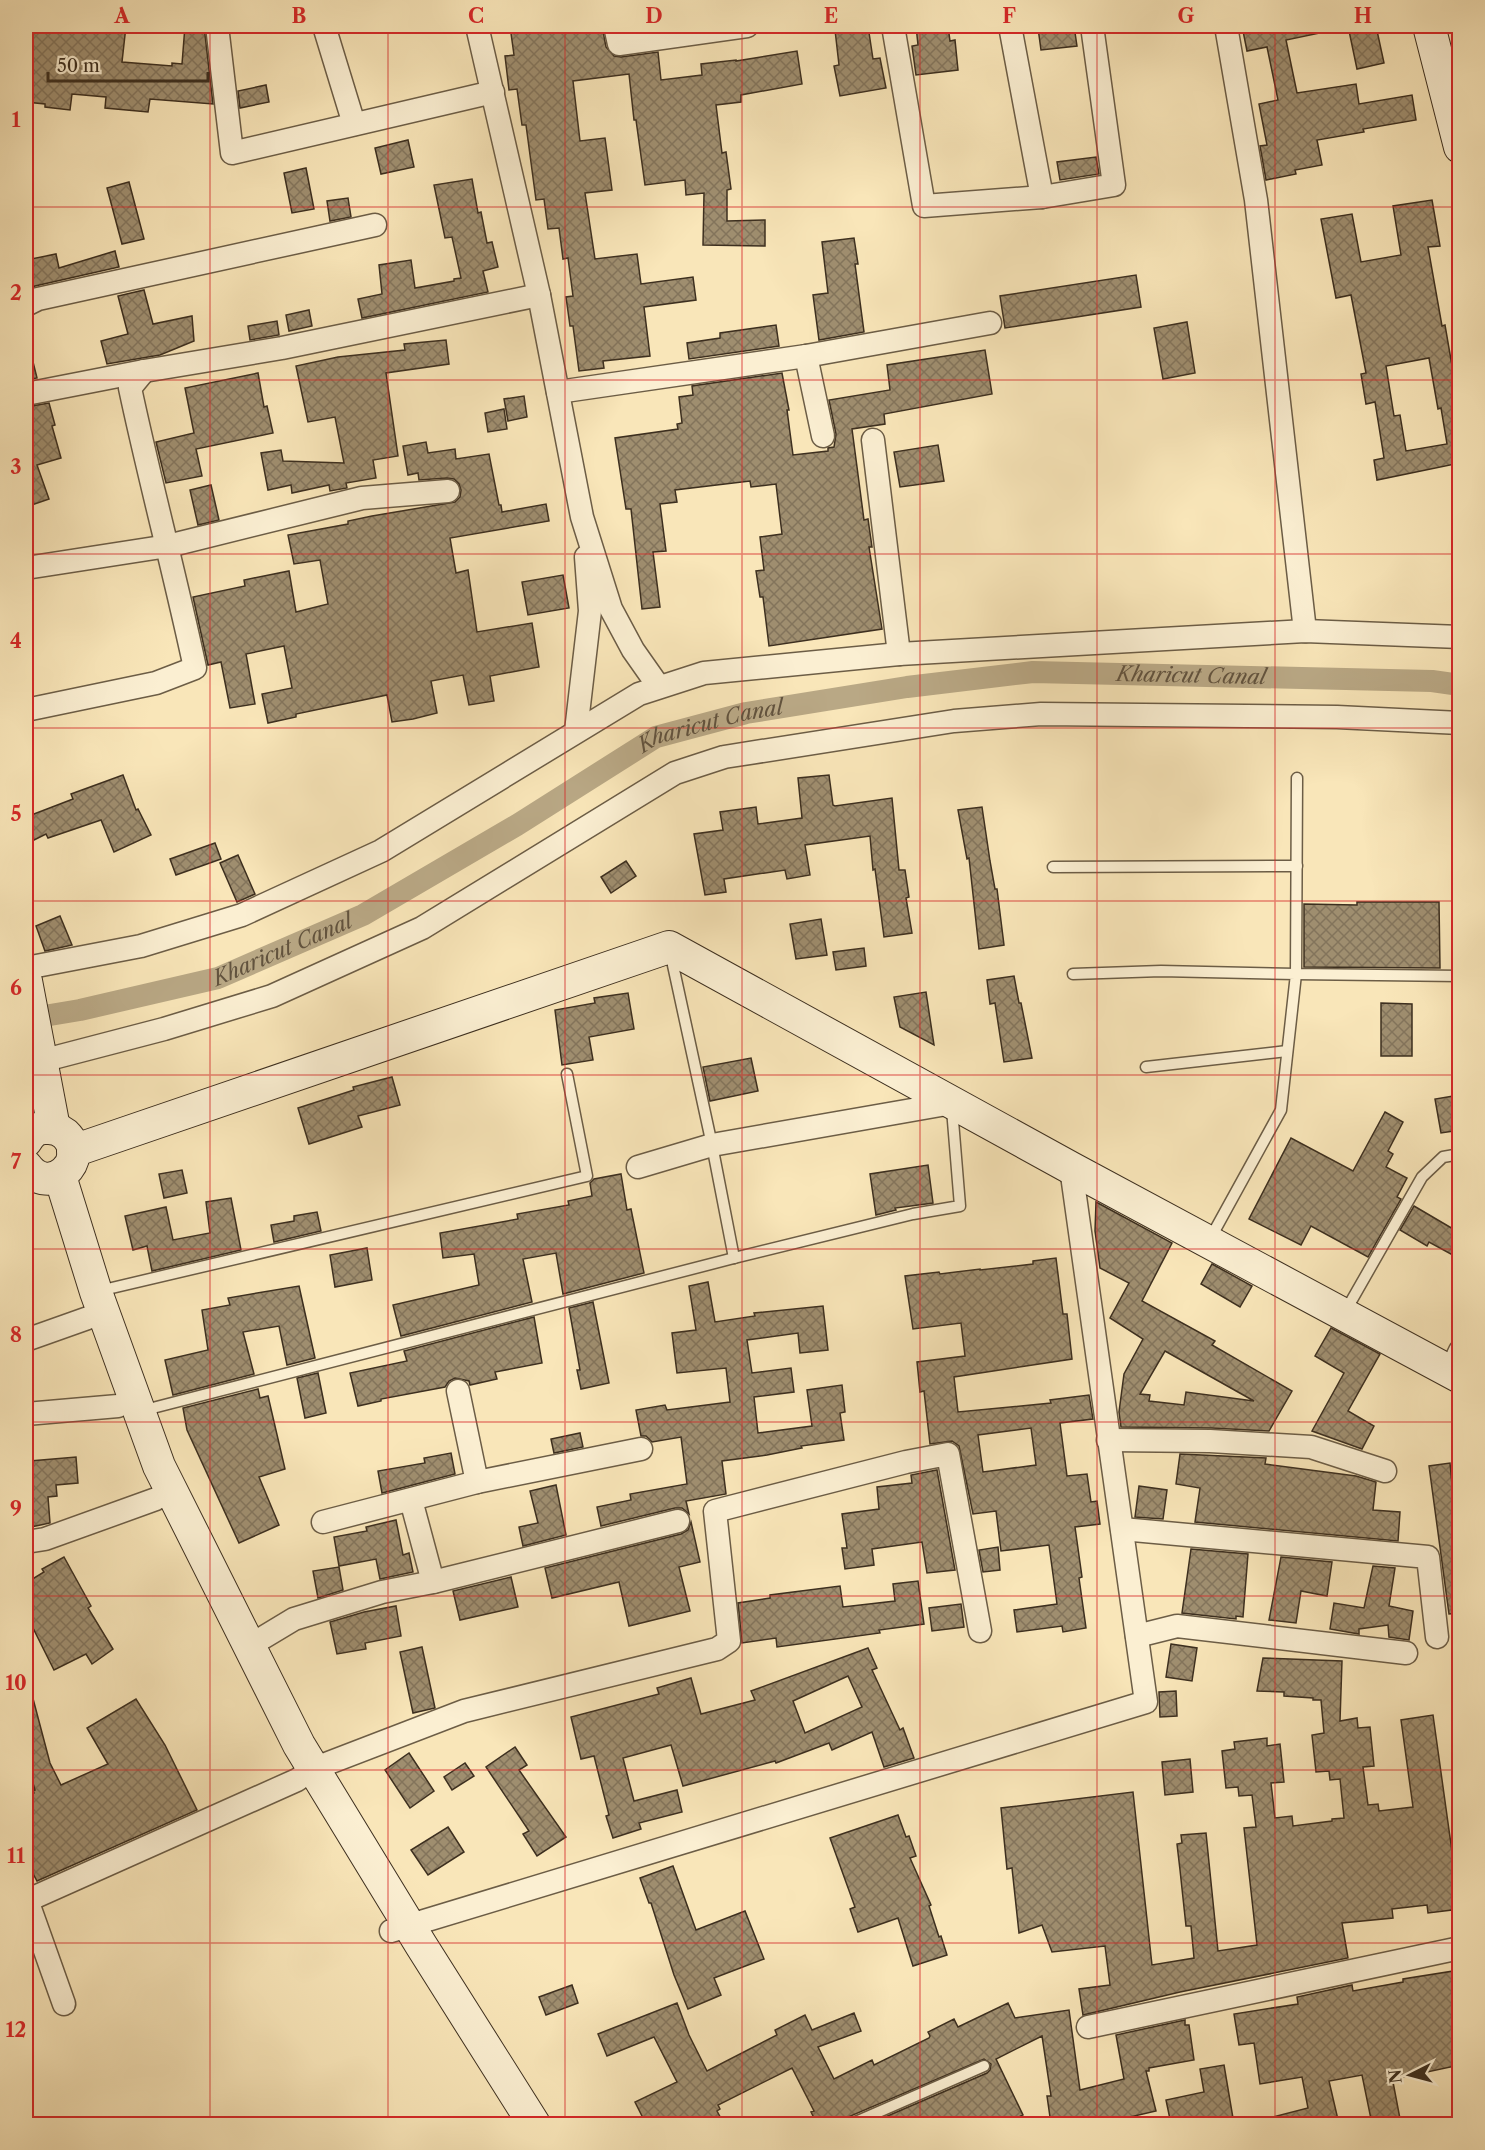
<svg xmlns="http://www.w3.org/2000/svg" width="1485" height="2150" font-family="'Libre Caslon Text',serif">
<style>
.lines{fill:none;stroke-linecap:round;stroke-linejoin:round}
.canal{stroke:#b9a885;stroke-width:22}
.building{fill:url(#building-cross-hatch);stroke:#3d2f1f;stroke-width:1.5;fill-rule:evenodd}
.lane-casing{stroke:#6c5d46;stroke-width:13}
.street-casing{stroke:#6c5d46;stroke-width:25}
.secondary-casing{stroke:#3d2f1f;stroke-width:34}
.lane{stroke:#fbefd2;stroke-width:10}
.street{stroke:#fbefd2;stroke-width:22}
.secondary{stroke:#fbefd2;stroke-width:32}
.grid{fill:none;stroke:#d62828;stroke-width:1.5;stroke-opacity:0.55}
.labels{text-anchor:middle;stroke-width:6;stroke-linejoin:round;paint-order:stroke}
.water-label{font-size:21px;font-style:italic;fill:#62533e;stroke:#fbefd2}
.neatline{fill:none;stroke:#d62828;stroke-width:2}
.grid-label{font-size:20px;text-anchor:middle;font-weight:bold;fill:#d62828}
</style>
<defs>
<pattern id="building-cross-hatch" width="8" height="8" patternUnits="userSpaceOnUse" patternTransform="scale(1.5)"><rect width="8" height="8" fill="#9f8e6f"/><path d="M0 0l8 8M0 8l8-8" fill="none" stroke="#83745b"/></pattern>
</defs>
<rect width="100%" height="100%" fill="#f9e6b9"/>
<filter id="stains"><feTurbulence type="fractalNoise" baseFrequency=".00333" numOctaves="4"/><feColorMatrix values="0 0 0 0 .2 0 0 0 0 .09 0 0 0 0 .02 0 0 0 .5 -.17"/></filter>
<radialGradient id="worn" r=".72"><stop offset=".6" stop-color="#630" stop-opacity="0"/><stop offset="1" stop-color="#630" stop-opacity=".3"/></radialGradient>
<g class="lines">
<path class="canal" id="s1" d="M26,1019L80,1010L218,978L363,915L517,825L656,737L746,713L907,687L1033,672L1432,681L1460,685"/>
</g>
<g class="building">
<polygon points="26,26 126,26 122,62 172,66 172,63 182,64 185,26 204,26 213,104 150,99 148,112 105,108 106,97 72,94 70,110 45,107 45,104 26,102 28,50 26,50"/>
<polygon points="510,26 602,26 606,47 614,56 621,57 658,52 661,80 702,75 701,64 736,60 736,61 797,51 802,84 741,95 741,102 716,105 722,153 726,152 731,189 727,190 727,221 765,220 765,246 703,245 704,193 686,195 685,180 645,185 636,120 634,120 629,74 573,81 580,141 605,138 612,190 585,193 595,259 637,254 641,284 693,277 696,300 644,307 650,356 603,361 604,368 579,371 573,326 570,326 566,297 573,296 568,258 563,259 559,228 548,229 544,199 536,200 526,125 522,125 517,89 509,90 505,56 514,55"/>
<polygon points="868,26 873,59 880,58 886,88 840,96 834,66 839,65 835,30"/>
<polygon points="916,26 948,26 950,41 955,40 958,70 916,75 912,46 918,45"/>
<polygon points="1060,26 1074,26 1077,46 1041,50 1038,28"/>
<polygon points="1242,26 1320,26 1320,33 1286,40 1297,93 1356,84 1359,104 1412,95 1416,120 1363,129 1364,132 1317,140 1322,165 1295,170 1296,174 1266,180 1260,146 1267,145 1259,104 1278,100 1267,47 1247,51"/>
<polygon points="1348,26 1376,26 1384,63 1357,69"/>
<polygon points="266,85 269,102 240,108 238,91"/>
<polygon points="408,140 414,167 381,174 375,148"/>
<polygon points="1096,157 1099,174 1060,180 1057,162"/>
<polygon points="306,168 314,209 292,213 284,173"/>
<polygon points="472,179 478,213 481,212 487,243 492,242 498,267 483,271 488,292 362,318 358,299 382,294 379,265 411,260 415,288 454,281 454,279 461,278 452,237 445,238 434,185"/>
<polygon points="129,182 144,239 122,244 107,188"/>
<polygon points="348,198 351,217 330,221 327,201"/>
<path d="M1432,200L1440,246L1428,247L1442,326L1445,325L1460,412V463L1377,480L1374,460L1384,458L1375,402L1366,404L1361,374L1366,373L1351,295L1336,298L1321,219L1352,214L1361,262L1401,255L1393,206ZM1429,358L1438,409L1441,408L1447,444L1406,451L1400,415L1394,416L1386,366Z"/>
<polygon points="854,238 858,264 855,264 864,332 819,340 813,295 828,293 822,242"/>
<polygon points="115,251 119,267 35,286 26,290 26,260 56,254 59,268"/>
<polygon points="1136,275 1141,307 1005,328 1000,296"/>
<polygon points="144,290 153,324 192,316 194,341 160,355 107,364 101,341 128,334 118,296"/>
<polygon points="309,310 312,326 289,331 286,315"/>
<polygon points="277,321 279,335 250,340 248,326"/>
<polygon points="1187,322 1195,373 1163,379 1154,328"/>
<polygon points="776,325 779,346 689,359 687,343 720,338 720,333"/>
<polygon points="446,340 449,364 386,373 398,456 373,460 376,478 346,483 347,488 330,491 329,485 292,493 291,485 268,490 261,453 281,450 283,461 344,463 335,417 308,422 296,366 338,357 405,350 404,344"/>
<polygon points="985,350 992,394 884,414 885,424 852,429 864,520 868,519 872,547 869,547 882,629 769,646 763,597 760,597 756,571 764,570 760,537 782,534 776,484 751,487 750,481 675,490 677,502 660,504 666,551 653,552 660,607 642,609 631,509 626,509 615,438 678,429 677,424 682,423 679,397 693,395 692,386 782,373 789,410 787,410 793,455 828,451 828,448 834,447 836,434 829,400 890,390 887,365"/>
<polygon points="32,358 37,378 26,380 26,359"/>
<polygon points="258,373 264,407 267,406 273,433 196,449 202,476 166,483 156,442 194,433 185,388"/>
<polygon points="524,396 527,417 508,421 504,399"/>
<polygon points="49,403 55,425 52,426 61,458 37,465 49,499 26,507 26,407"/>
<polygon points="504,409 507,429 488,432 485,413"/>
<polygon points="426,442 428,453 455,449 456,459 489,454 499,505 501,505 502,512 546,504 549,521 450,538 456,573 468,570 477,632 532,623 539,667 490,676 494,701 469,705 463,675 431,681 437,713 413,719 392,722 387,695 296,714 296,717 268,723 262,694 292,688 284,646 246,654 255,704 230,708 221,662 208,665 193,597 245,586 244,580 289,571 296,612 328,604 320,560 294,564 288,535 348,524 348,521 372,516 455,502 460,497 461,490 459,484 454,479 447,478 419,480 418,473 408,475 403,446"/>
<polygon points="938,445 944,481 900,487 894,452"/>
<polygon points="211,485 219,520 198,525 190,490"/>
<polygon points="563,575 569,608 528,615 522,582"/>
<polygon points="123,775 136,810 138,809 151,835 114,852 101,820 48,838 46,834 26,844 26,817 73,799 71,794"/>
<polygon points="829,775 833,805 835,806 892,798 899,870 905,870 909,897 906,898 912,933 884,937 875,869 873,870 870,836 805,845 810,875 787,879 785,870 724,879 726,892 705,895 694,834 723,830 720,812 756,807 758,824 802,818 798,778"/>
<polygon points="982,807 990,861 995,889 997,889 1004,945 979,949 969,858 967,859 958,810"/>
<polygon points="215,843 221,859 176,875 170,859"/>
<polygon points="238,855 255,894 237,902 220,863"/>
<polygon points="626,861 636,876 611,893 601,877"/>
<polygon points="1357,902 1439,902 1440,968 1304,967 1304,904 1357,905"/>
<polygon points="60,916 72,945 45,951 36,926"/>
<polygon points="821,919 827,955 796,959 790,924"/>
<polygon points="864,948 866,966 836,970 833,952"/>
<polygon points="1014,976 1019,1003 1021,1003 1032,1058 1004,1062 995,1003 990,1004 987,980"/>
<polygon points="926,992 934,1045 900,1027 894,997"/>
<polygon points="628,993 634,1029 589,1037 593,1060 562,1065 555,1010 595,1003 594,998"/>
<polygon points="1381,1003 1412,1004 1412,1056 1381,1056"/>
<polygon points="751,1058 758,1091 710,1101 703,1067"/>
<polygon points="392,1077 400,1105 358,1116 362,1127 309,1144 298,1108 354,1090 353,1087"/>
<polygon points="1460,1095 1460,1130 1441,1133 1435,1099"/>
<polygon points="1385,1112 1403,1122 1388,1151 1393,1154 1386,1167 1407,1178 1397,1197 1401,1199 1368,1257 1311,1226 1301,1245 1249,1219 1291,1138 1353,1171"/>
<polygon points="928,1165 933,1203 895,1208 896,1210 876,1215 870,1174"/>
<polygon points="182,1170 187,1193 164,1198 159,1174"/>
<polygon points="621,1174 627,1210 631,1209 644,1273 563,1294 556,1253 523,1259 532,1302 401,1336 393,1305 479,1285 474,1254 443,1258 440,1233 518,1219 517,1214 569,1205 568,1201 592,1196 590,1183 594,1179"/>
<polygon points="231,1198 241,1250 152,1271 147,1246 133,1250 125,1216 166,1207 173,1240 210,1233 206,1202"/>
<path d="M1096,1202L1172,1243L1142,1301L1215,1341L1212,1345L1292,1391L1269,1431L1211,1428L1121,1427L1119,1412L1124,1374L1143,1339L1110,1318L1129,1283L1100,1268L1095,1231ZM1165,1351L1254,1401L1186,1392L1184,1405L1149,1401L1150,1395L1140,1394Z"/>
<polygon points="1414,1206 1460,1233 1460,1259 1429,1242 1427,1246 1400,1230"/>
<polygon points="317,1212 321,1231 274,1242 271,1225 294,1221 294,1216"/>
<polygon points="367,1248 372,1280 335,1287 330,1255"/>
<path d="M1056,1258L1063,1314H1067L1072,1359L954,1377L958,1412L1051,1403L1050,1400L1089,1395L1093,1419L1060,1423L1067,1476L1087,1474L1091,1502L1097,1501L1100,1524L1075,1527L1082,1577L1079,1578L1086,1628L1063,1632L1062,1626L1017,1632L1014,1610L1057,1604L1049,1545L1001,1551L996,1511L973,1514L959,1446L952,1441L930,1444L924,1391L920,1392L917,1362L965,1356L961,1323L913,1329L905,1276L939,1272L940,1274L980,1269V1270L1033,1264V1261ZM1031,1428L1036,1465L983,1472L978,1435Z"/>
<polygon points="1212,1264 1252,1286 1240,1307 1201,1284"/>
<polygon points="708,1282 715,1322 755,1316 754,1313 823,1306 828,1350 800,1353 798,1333 747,1340 752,1373 791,1368 794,1392 754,1397 758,1433 812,1426 807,1390 842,1385 845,1412 840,1413 844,1440 801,1446 802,1448 767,1455 722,1461 726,1494 686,1501 689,1514 682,1508 675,1508 601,1526 597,1507 631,1500 630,1494 687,1484 681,1437 652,1442 646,1436 641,1436 636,1410 665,1405 667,1410 730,1402 726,1368 677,1373 672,1333 696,1330 689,1286"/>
<polygon points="299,1286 315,1358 287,1365 279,1326 243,1332 254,1374 173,1395 165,1360 208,1350 202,1310 230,1305 228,1298"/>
<polygon points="593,1302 609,1383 581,1389 577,1370 580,1370 569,1308"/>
<polygon points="534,1317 542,1363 495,1372 497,1379 470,1385 469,1381 455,1378 449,1381 445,1387 381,1399 381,1401 358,1406 350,1373 407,1361 404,1351"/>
<polygon points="1331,1328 1380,1354 1348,1411 1374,1426 1362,1449 1312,1431 1344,1373 1315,1356"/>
<polygon points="318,1373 326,1413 305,1418 297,1378"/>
<polygon points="258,1389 260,1398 268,1396 285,1469 259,1477 279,1525 239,1543 187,1430 183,1408"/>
<polygon points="580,1433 583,1447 554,1453 551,1439"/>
<polygon points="451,1453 455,1474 382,1493 378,1471 425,1463 424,1458"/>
<polygon points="1180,1454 1266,1458 1265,1464 1356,1476 1376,1482 1373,1510 1400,1512 1398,1541 1195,1522 1200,1488 1176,1484"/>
<polygon points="76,1457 78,1483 56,1485 57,1496 48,1497 50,1523 26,1528 26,1463 30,1462 30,1461"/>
<polygon points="1450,1463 1453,1496 1460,1495 1460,1613 1449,1614 1429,1466"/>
<polygon points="937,1470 955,1570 927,1573 922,1542 872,1549 874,1565 845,1569 842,1548 847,1548 842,1514 879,1509 877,1487 912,1483 911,1475"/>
<polygon points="556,1485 566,1535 523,1546 519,1527 538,1523 530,1491"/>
<polygon points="1139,1486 1167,1490 1163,1519 1135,1517"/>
<polygon points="396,1520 403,1555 409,1553 413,1572 380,1579 376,1559 339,1566 334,1537 367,1531 366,1527"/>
<polygon points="691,1522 700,1562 679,1567 690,1611 629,1626 619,1582 552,1598 545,1568 681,1534 688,1530"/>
<polygon points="998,1547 1000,1570 983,1572 979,1550"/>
<polygon points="1191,1549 1248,1554 1243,1617 1236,1616 1236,1619 1182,1613"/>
<polygon points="64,1557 91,1606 88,1608 113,1649 92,1664 86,1654 54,1670 26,1614 26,1583 44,1572 42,1569"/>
<polygon points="1281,1557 1332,1562 1327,1596 1301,1591 1296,1623 1269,1620"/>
<polygon points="1373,1566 1395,1568 1389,1606 1413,1611 1409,1640 1389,1637 1388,1625 1359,1629 1359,1634 1330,1629 1334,1603 1364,1608"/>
<polygon points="339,1567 343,1590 318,1598 313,1571"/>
<polygon points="511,1577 518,1607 460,1620 453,1591"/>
<polygon points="918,1581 924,1624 879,1630 880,1633 777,1647 776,1638 742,1643 738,1603 770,1598 770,1595 840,1586 843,1607 895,1601 893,1584"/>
<polygon points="961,1604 964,1627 932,1631 929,1608"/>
<polygon points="396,1606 401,1636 365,1643 366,1649 337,1654 330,1622 364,1612"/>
<polygon points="1171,1644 1197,1648 1192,1681 1166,1677"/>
<polygon points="422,1647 435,1708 413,1713 400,1652"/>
<path d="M868,1648L877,1668L872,1670L900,1730L903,1728L914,1758L884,1767L872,1732L832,1750L829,1743L776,1763L775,1761L683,1786L671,1745L623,1758L634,1801L677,1790L682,1812L639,1823L641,1829L613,1838L606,1816L609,1815L594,1756L581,1759L571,1717L659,1694L657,1688L691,1678L701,1714L755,1700L751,1691ZM848,1676L862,1707L805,1733L793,1701Z"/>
<polygon points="1263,1658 1342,1661 1340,1721 1357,1718 1358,1728 1370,1727 1374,1766 1363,1767 1368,1805 1378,1804 1379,1811 1413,1807 1401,1720 1433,1715 1460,1909 1428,1913 1427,1905 1392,1909 1393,1918 1342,1923 1348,1958 1180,1992 1083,2015 1079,1989 1110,1985 1105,1946 1052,1952 1042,1925 1019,1933 1012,1868 1007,1869 1001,1808 1133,1792 1152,1965 1194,1958 1191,1926 1186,1926 1180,1870 1177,1844 1182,1843 1181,1835 1206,1833 1218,1951 1257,1945 1244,1828 1256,1827 1252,1795 1239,1796 1238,1787 1226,1788 1222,1751 1235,1749 1234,1742 1267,1738 1267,1746 1280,1744 1284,1782 1271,1783 1275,1818 1292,1816 1293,1826 1332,1821 1332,1819 1344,1818 1340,1779 1330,1780 1329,1771 1316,1772 1312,1735 1324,1733 1321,1700 1313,1700 1313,1698 1284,1696 1284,1692 1257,1691"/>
<polygon points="31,1691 50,1763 61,1785 108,1764 87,1728 136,1699 165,1745 197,1810 37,1881 29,1866 31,1865 26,1854 26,1840 31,1838 26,1826 26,1798 34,1793 33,1791 35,1790 26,1759 26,1692"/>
<polygon points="1176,1691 1177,1716 1160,1717 1159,1692"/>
<polygon points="515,1747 527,1765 519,1770 566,1837 537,1856 523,1834 529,1831 486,1767"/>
<polygon points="409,1753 434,1791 410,1808 385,1770"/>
<polygon points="1190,1759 1193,1792 1165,1795 1162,1762"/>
<polygon points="465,1763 474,1776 452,1790 444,1777"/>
<polygon points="898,1815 906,1837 909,1836 916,1856 910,1858 931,1905 929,1906 939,1937 941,1936 947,1955 913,1966 898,1918 858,1932 850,1909 855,1907 830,1838"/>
<polygon points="448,1827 464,1852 428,1875 411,1850"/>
<polygon points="673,1866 696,1930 745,1911 764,1959 714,1978 721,1995 688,2009 674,1975 651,1903 649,1903 640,1878"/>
<polygon points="1460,1970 1460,2065 1394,2079 1395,2082 1393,2082 1401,2124 1372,2124 1362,2075 1329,2081 1339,2124 1270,2124 1269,2118 1308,2108 1302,2077 1260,2084 1254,2043 1239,2045 1234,2014 1298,2004 1297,1997 1352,1985 1353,1991 1403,1982 1403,1979"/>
<polygon points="572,1985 578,2003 546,2015 539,1997"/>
<polygon points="677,2003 689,2035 707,2071 777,2035 775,2030 805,2015 812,2030 854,2013 861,2031 818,2047 834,2079 872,2060 874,2065 929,2038 930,2036 928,2032 954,2019 958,2027 1008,2003 1015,2018 1069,2010 1080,2090 1124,2079 1116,2035 1185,2020 1185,2025 1189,2025 1194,2060 1149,2068 1149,2071 1146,2071 1156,2111 1100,2124 1095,2124 1094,2121 1051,2124 1047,2096 1051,2096 1042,2036 996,2059 1023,2115 1004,2124 869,2124 987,2073 990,2070 991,2064 984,2059 848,2117 844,2124 817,2124 811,2112 814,2111 792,2068 718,2105 720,2109 717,2111 724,2124 646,2124 635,2102 677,2082 654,2037 607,2056 598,2034"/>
<polygon points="1224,2065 1234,2124 1171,2124 1166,2100 1204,2092 1200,2069"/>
</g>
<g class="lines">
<g class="lane-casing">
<g id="lane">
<polyline points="1297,778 1296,974 1460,976"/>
<polyline points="1053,867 1297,866"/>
<polyline points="671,956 712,1145 734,1258"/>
<polyline points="1073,974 1161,971 1296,974 1281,1110 1210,1239"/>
<polyline points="1146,1067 1287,1051"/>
<polyline points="99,1291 587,1176 567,1074"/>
<polyline points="1345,1312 1422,1177 1443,1157 1460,1154"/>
<polyline points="141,1411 734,1258 913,1214 960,1206 952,1109"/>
<polyline points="851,2124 984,2066"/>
</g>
</g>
<g class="street-casing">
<g id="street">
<polyline points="217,26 232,153 493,92"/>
<polyline points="324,26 354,124"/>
<polyline points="477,26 539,295 582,517 611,609 633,650 659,687"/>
<polyline points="615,26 619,44 747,26"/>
<polyline points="893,26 924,206 1042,197 1114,185 1092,26"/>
<polyline points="1010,26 1042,197"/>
<polyline points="1226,26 1256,200 1305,631"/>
<polyline points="26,305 38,299 375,225"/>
<polyline points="806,356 823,436"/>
<polyline points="558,392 806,356 990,323"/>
<polyline points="26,394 144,371 282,348 539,295"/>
<polyline points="873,440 899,654"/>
<polyline points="26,568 168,546 362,498 448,491"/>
<path d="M26,710L156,683L195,668C175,574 150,482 130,388L144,371"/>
<polyline points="576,731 590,611 586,557"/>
<polyline points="26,968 141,946 242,915 381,851 639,694 704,673 899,654 1305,631 1460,637"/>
<polyline points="26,1065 164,1029 272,996 422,928 675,773 724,757 954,721 1041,714 1337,717 1460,723"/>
<polyline points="638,1167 712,1145 952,1103"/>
<polyline points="26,1340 88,1318"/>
<polyline points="1450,1372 1460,1351"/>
<polyline points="458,1391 477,1482"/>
<polyline points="26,1414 118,1406"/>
<polyline points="1108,1440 1210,1441 1311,1447 1385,1471"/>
<polyline points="411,1500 433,1582"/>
<polyline points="323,1522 477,1482 641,1449"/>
<polyline points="1122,1529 1428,1557 1437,1637"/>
<polyline points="26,1542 45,1539 156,1499"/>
<polyline points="1137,1636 1177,1626 1406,1653"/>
<polyline points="249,1646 294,1619 382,1592 433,1582 678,1521"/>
<polyline points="27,1900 64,2004"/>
<polyline points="26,1901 297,1780 313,1769 464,1711 717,1649 729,1641 715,1511 906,1462 948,1454 980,1631"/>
<polyline points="391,1931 1146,1702 1071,1168"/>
<polyline points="1088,2027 1460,1948"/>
</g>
</g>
<g class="secondary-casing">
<g id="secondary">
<polyline points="1429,26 1460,147"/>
<polyline points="26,981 54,1128"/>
<path d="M26,1141C31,1132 38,1127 48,1128C55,1128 60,1130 65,1134C92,1160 49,1199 26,1166"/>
<polyline points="73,1151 669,947 1071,1168 1460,1377"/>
<polyline points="60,1176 96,1292 159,1466 299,1745 421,1945 534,2124"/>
</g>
</g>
<use href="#lane" class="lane"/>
<use href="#street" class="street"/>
<use href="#secondary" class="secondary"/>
</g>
<path class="grid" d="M210,26V2124M388,26V2124M565,26V2124M742,26V2124M920,26V2124M1097,26V2124M1275,26V2124M26,207H1460M26,380H1460M26,554H1460M26,728H1460M26,901H1460M26,1075H1460M26,1249H1460M26,1422H1460M26,1596H1460M26,1770H1460M26,1943H1460"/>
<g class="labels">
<g class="water-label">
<text dy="7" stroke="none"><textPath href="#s1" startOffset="1239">Kharicut Canal</textPath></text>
<text dy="7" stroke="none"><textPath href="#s1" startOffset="753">Kharicut Canal</textPath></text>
<text dy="7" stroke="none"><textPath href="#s1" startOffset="267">Kharicut Canal</textPath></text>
</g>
</g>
<rect width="1485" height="2150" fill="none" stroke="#f9e6b9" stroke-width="66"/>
<g transform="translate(1410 2075) rotate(264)" stroke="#fbefd2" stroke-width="4.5" paint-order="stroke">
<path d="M0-4.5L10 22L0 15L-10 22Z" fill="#3d2f1f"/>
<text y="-9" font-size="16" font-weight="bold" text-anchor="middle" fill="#3d2f1f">N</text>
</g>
<path d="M48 72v9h160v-9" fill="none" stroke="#3d2f1f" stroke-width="3"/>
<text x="57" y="72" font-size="18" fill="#3d2f1f" stroke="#fbefd2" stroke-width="4.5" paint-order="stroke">50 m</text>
<rect x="33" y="33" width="1419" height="2084" class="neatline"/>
<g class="grid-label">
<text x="122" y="23">A</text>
<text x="299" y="23">B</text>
<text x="476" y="23">C</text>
<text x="654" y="23">D</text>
<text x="831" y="23">E</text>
<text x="1009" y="23">F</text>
<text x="1186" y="23">G</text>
<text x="1363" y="23">H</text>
<text x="16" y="127">1</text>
<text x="16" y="300">2</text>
<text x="16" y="474">3</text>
<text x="16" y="648">4</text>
<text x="16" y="821">5</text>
<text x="16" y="995">6</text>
<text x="16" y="1169">7</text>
<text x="16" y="1342">8</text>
<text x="16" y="1516">9</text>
<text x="16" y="1690">10</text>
<text x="16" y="1863">11</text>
<text x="16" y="2037">12</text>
</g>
<rect width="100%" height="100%" filter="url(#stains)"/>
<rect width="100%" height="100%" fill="url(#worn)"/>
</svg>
